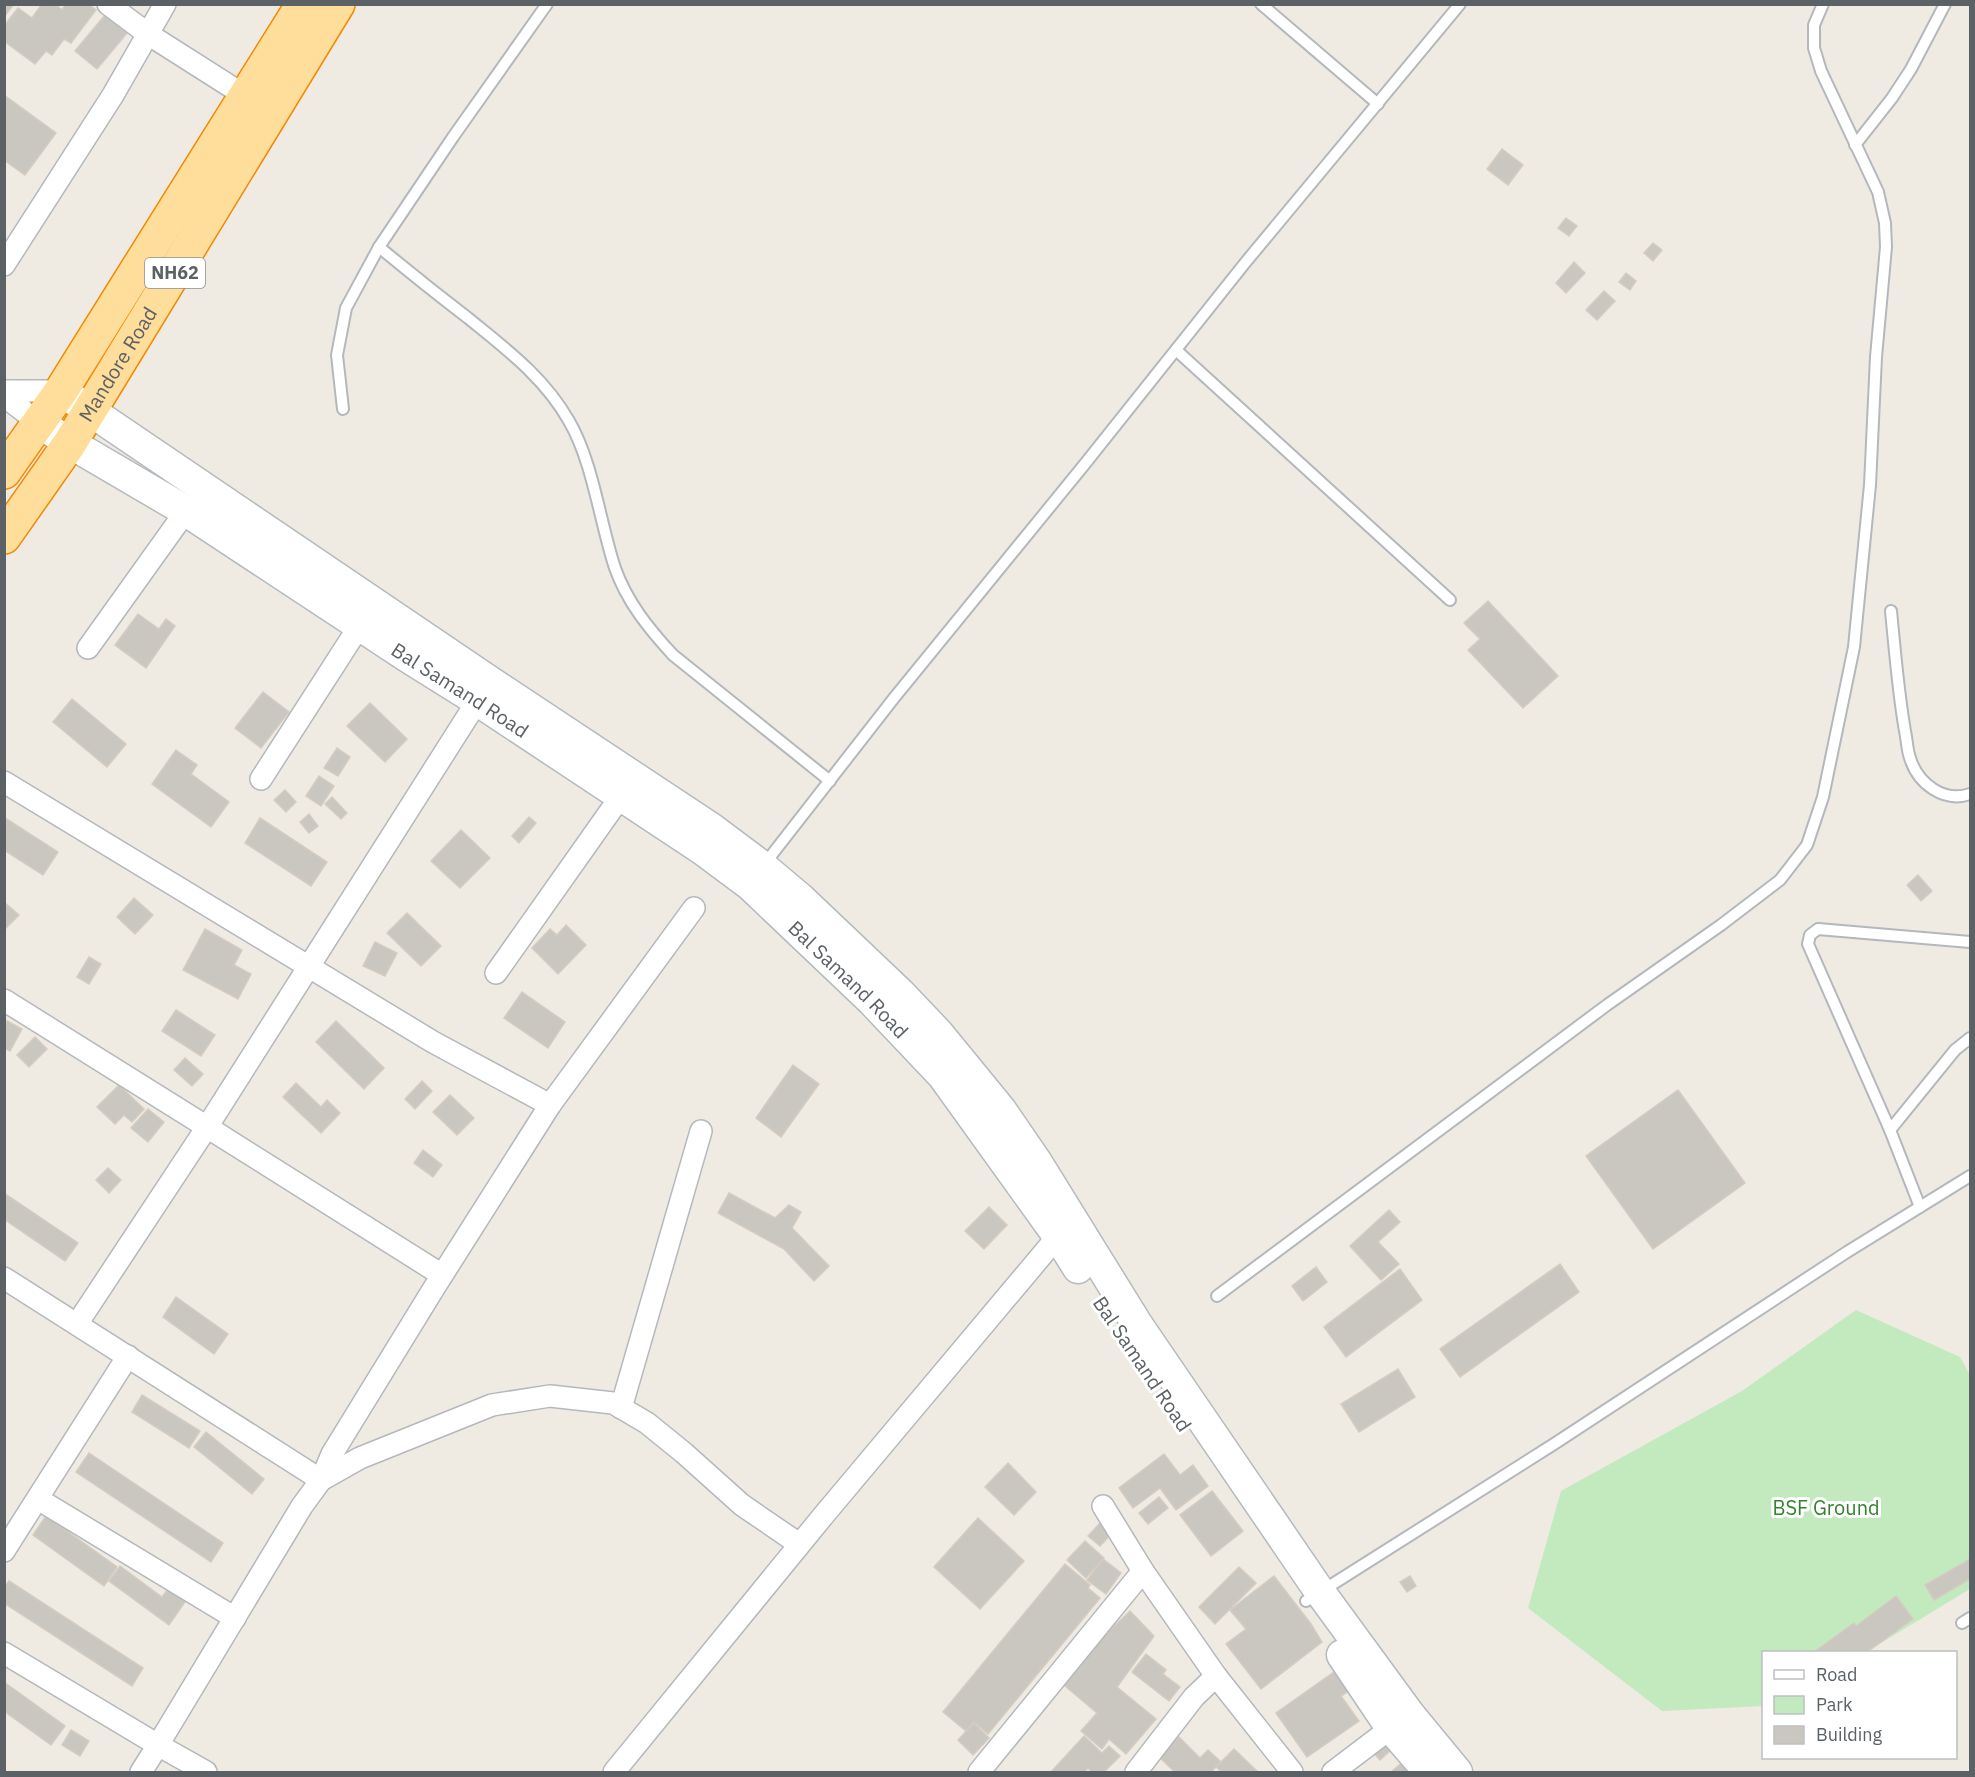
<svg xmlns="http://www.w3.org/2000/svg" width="1975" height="1777" font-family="'IBM Plex Sans',sans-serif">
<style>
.green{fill:#c3e9be}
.building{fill:#cac6c0;stroke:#d4ccc1;stroke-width:1.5}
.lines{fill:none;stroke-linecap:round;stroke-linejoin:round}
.service-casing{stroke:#b4b8bc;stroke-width:14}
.minor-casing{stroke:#b4b8bc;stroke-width:24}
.secondary-casing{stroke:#b5babf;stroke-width:33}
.trunk-casing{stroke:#f38900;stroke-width:36}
.service{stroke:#fff;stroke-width:10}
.minor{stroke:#fff;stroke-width:21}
.secondary{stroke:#fff;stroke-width:30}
.trunk{stroke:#ffdd9a;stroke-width:33}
.labels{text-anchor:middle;stroke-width:6;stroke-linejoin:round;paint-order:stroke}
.shield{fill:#fff;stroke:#8c9093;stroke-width:1.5}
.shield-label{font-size:18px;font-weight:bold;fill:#5b6165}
.street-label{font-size:20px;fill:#5b6165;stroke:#fff}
.park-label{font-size:20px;fill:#34822e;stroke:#fff}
</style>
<rect width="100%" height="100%" fill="#efebe3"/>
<polygon class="green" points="1856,1310 1960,1357 1970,1375 1970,1589 1866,1652 1764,1652 1763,1706 1662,1711 1528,1608 1561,1491 1742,1391"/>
<g class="building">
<polygon points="4,4 14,4 4,17"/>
<polygon points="42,4 55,4 62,10 66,4 88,4 96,10 71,43 64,39 52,55 46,51 35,64 4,41 4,26 18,8 32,18"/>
<polygon points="105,15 127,33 97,69 75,51"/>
<polygon points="4,95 56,133 25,175 4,160"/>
<polygon points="1502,149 1523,165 1508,185 1487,169"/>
<polygon points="1566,218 1577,226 1569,236 1558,228"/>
<polygon points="1653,243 1662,250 1653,261 1644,253"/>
<polygon points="1574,262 1585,273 1566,293 1556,283"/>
<polygon points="1626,273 1636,281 1630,290 1619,282"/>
<polygon points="1604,291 1615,301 1597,320 1586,310"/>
<polygon points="1488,601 1558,676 1523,708 1468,650 1480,639 1464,623"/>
<polygon points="138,614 159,629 166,619 175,626 146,668 115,645"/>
<polygon points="263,692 289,712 261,748 235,728"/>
<polygon points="72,699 126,744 107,767 53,722"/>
<polygon points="370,703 407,739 385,762 347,726"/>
<polygon points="337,748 350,757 338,776 324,768"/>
<polygon points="176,750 197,765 191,774 229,802 211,827 152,784"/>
<polygon points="319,776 334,786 321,806 306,796"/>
<polygon points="285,790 296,802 286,812 274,800"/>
<polygon points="332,797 347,813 341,819 325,804"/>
<polygon points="309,814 318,826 309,833 300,822"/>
<polygon points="529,817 536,823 519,843 512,836"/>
<polygon points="5,818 58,852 43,875 4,850"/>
<polygon points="260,818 327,862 311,886 245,843"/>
<polygon points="461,830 490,858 460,888 431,861"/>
<polygon points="1918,875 1932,891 1921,901 1907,885"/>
<polygon points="134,898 153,915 135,934 117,917"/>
<polygon points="4,902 19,915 4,930"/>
<polygon points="407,913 441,946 421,966 387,933"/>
<polygon points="566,925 586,945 558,974 532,948 550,929 557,935"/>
<polygon points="205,929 242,950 234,965 251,974 238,999 183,970"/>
<polygon points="375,942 397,953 385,976 363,966"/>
<polygon points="89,957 101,964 89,984 77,977"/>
<polygon points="522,992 565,1022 548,1048 504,1018"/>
<polygon points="176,1010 215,1035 201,1056 162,1031"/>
<polygon points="7,1021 22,1029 10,1051 4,1048 4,1026"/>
<polygon points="336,1021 384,1068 364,1089 316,1042"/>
<polygon points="35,1037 47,1049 29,1067 17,1055"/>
<polygon points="185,1058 203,1074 192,1086 174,1070"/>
<polygon points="793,1065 819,1084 781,1137 756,1118"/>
<polygon points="422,1081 432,1091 415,1109 405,1099"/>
<polygon points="296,1083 321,1107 327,1100 340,1113 321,1133 283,1097"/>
<polygon points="119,1085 144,1109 132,1122 124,1115 115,1124 97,1107"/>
<polygon points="1678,1090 1745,1183 1653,1249 1586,1156"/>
<polygon points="450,1095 474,1118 457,1135 433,1112"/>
<polygon points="148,1109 164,1122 148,1142 131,1128"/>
<polygon points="423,1150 442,1165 433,1177 414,1163"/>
<polygon points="108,1168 121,1180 109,1193 96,1180"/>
<polygon points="4,1193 78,1243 65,1261 4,1219"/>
<polygon points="729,1193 775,1218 789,1205 801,1212 792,1228 829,1266 814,1281 784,1249 718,1213"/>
<polygon points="989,1207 1007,1225 984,1249 965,1231"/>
<polygon points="1389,1210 1400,1222 1378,1242 1399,1264 1381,1280 1350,1246"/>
<polygon points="1560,1264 1579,1292 1460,1377 1440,1349"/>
<polygon points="1316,1267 1327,1282 1303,1301 1292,1286"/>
<polygon points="1400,1269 1422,1300 1346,1357 1324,1327"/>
<polygon points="176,1297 228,1334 214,1354 163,1317"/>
<polygon points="1398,1369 1415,1397 1359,1432 1341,1404"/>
<polygon points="142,1395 200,1431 189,1448 132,1412"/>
<polygon points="206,1432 264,1479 252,1494 194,1447"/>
<polygon points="89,1453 223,1543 211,1562 76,1472"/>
<polygon points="1164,1454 1180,1475 1193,1465 1208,1486 1176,1510 1160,1488 1133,1508 1119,1488"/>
<polygon points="1008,1463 1036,1492 1014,1515 985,1487"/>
<polygon points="1212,1491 1243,1531 1211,1556 1180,1515"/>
<polygon points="1159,1497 1168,1508 1148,1524 1139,1513"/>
<polygon points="46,1516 117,1567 104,1586 33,1535"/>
<polygon points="978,1518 1024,1561 980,1609 934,1567"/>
<polygon points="1101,1522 1113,1532 1100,1546 1088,1536"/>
<polygon points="1085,1541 1104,1558 1086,1578 1067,1560"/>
<polygon points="1103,1559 1121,1573 1106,1594 1087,1580"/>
<polygon points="1970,1559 1970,1579 1934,1600 1925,1585"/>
<polygon points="1065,1564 1090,1585 1088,1588 1100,1598 988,1734 974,1722 966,1731 943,1712"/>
<polygon points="120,1566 162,1597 172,1584 189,1596 169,1625 109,1581"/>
<polygon points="1239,1567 1256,1583 1215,1624 1199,1607"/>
<polygon points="1274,1576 1311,1624 1322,1642 1261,1689 1226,1644 1246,1629 1230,1610"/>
<polygon points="1410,1576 1416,1586 1407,1592 1400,1582"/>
<polygon points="9,1581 143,1668 132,1686 4,1603 4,1588"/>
<polygon points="1896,1596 1913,1619 1867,1652 1814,1652 1854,1623 1856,1626"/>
<polygon points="1130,1611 1154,1636 1117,1687 1156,1719 1126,1754 1109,1739 1102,1749 1081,1731 1097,1713 1058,1680"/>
<polygon points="1146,1654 1166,1670 1163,1674 1180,1687 1169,1701 1132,1672"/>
<polygon points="1341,1667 1355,1687 1341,1696 1359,1721 1307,1757 1276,1713"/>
<polygon points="4,1682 65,1726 51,1745 4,1711"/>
<polygon points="974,1723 989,1738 973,1755 958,1740"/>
<polygon points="71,1730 89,1741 80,1756 62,1745"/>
<polygon points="1084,1736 1102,1753 1109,1746 1120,1756 1104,1772 1092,1772 1088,1768 1084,1772 1051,1772"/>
<polygon points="1179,1737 1200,1758 1208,1750 1221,1762 1211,1772 1175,1772 1159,1757"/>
<polygon points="1384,1742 1391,1750 1380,1760 1373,1752"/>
<polygon points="1234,1749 1258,1772 1222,1772 1216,1767"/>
<polygon points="1404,1761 1413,1772 1391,1772"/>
</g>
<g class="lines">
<g class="service-casing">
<g id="service">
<polyline points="1261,4 1378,104"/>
<polyline points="1855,145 1892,98 1911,69 1945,4"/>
<path d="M379,247C408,271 438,295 468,318C506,349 544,377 569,421C593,462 600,523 615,568C627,602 649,629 673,655L830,781"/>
<polyline points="1176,350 1450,600"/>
<polyline points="343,409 337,355 346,308 379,247 453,137 547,4"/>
<path d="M1891,611C1895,651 1898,691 1905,731C1907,740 1907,750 1910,758C1918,784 1944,803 1970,794"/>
<polyline points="763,866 894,698 1084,465 1245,263 1460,4"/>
<polyline points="1890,1130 1955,1050 1970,1038"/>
<polyline points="1920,1207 1890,1130 1808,944 1810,935 1818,929 1970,942"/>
<polyline points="1217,1296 1607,1005 1721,925 1780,880 1807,845 1823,797 1854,647 1870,485 1876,357 1886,247 1885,223 1878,192 1821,71 1814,48 1814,25 1823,4"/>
<polyline points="1306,1601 1554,1444 1847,1252 1970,1176"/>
<polyline points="1962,1623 1970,1618"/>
</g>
</g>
<g class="minor-casing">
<g id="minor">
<polyline points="108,4 148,34 255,102"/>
<polyline points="4,265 113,95 165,4"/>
<polyline points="4,391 61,391"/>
<polyline points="4,396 38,422"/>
<polyline points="88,648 186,511"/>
<polyline points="261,779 360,625"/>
<polyline points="4,782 433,1042 550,1105"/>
<polyline points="496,973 621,796"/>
<polyline points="4,1000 207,1127 77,1324"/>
<polyline points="442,1275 207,1127 485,689"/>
<polyline points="4,1278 321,1480 332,1454 434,1288 550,1105 694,908"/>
<polyline points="621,1408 701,1131"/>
<polyline points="38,1499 235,1618"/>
<polyline points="1103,1506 1143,1571 1216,1676 1292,1772"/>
<polyline points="4,1551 128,1356"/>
<polyline points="4,1653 158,1745 302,1506 321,1480 360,1458 492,1405 550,1396 613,1403 647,1423 684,1453 742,1505 799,1544"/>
<polyline points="141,1772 158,1745 206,1772"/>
<polyline points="614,1772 823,1516 1058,1236"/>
<polyline points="979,1772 1143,1571"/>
<polyline points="1136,1772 1194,1697 1216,1676"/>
<polyline points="1333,1772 1391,1728"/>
</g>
</g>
<g class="secondary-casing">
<g id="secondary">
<polyline points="61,391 489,681 711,828 763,867 801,899 901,994 938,1033 1001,1110 1036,1161 1137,1324 1320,1592 1410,1715 1457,1772"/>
<path id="s1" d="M38,422L70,443L186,511L406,656L478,701L703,850L750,885L872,1001L943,1076L1058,1236L1078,1268"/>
<polyline points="1342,1655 1391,1728 1429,1772"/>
</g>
</g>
<g class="trunk-casing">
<g id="trunk">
<polyline points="4,472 61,391 303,4"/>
<path id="s2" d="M4,537L70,443L338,4"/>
</g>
</g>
<use href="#service" class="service"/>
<use href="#minor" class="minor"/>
<use href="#secondary" class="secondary"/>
<use href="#trunk" class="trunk"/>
</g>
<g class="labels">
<rect class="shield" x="145" y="258" width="60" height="30" rx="4.5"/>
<g class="shield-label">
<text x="175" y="279">NH62</text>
</g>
<g class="street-label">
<text dy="7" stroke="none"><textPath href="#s2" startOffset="207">Mandore Road</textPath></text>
<text dy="7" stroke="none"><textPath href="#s1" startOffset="500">Bal Samand Road</textPath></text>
<text dy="7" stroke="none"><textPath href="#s1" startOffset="986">Bal Samand Road</textPath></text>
<text transform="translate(1142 1364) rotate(56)" y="7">Bal Samand Road</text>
</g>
<g class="park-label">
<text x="1826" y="1515">BSF Ground</text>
</g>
</g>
<rect width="1975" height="1777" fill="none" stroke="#5b6165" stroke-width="12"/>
<rect x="1762" y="1651" width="195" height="108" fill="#ffffff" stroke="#bdc0c1" stroke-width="1.5"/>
<rect x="1774" y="1670" width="30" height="9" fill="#ffffff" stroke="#bdc0c1" stroke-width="1.5"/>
<text x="1816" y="1681" font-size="18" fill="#5b6165">Road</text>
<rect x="1774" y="1696" width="30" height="18" fill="#c3e9be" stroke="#bdc0c1" stroke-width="1.5"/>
<text x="1816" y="1711" font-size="18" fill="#5b6165">Park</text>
<rect x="1774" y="1726" width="30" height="18" fill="#cac6c0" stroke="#bdc0c1" stroke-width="1.5"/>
<text x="1816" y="1741" font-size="18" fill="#5b6165">Building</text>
</svg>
